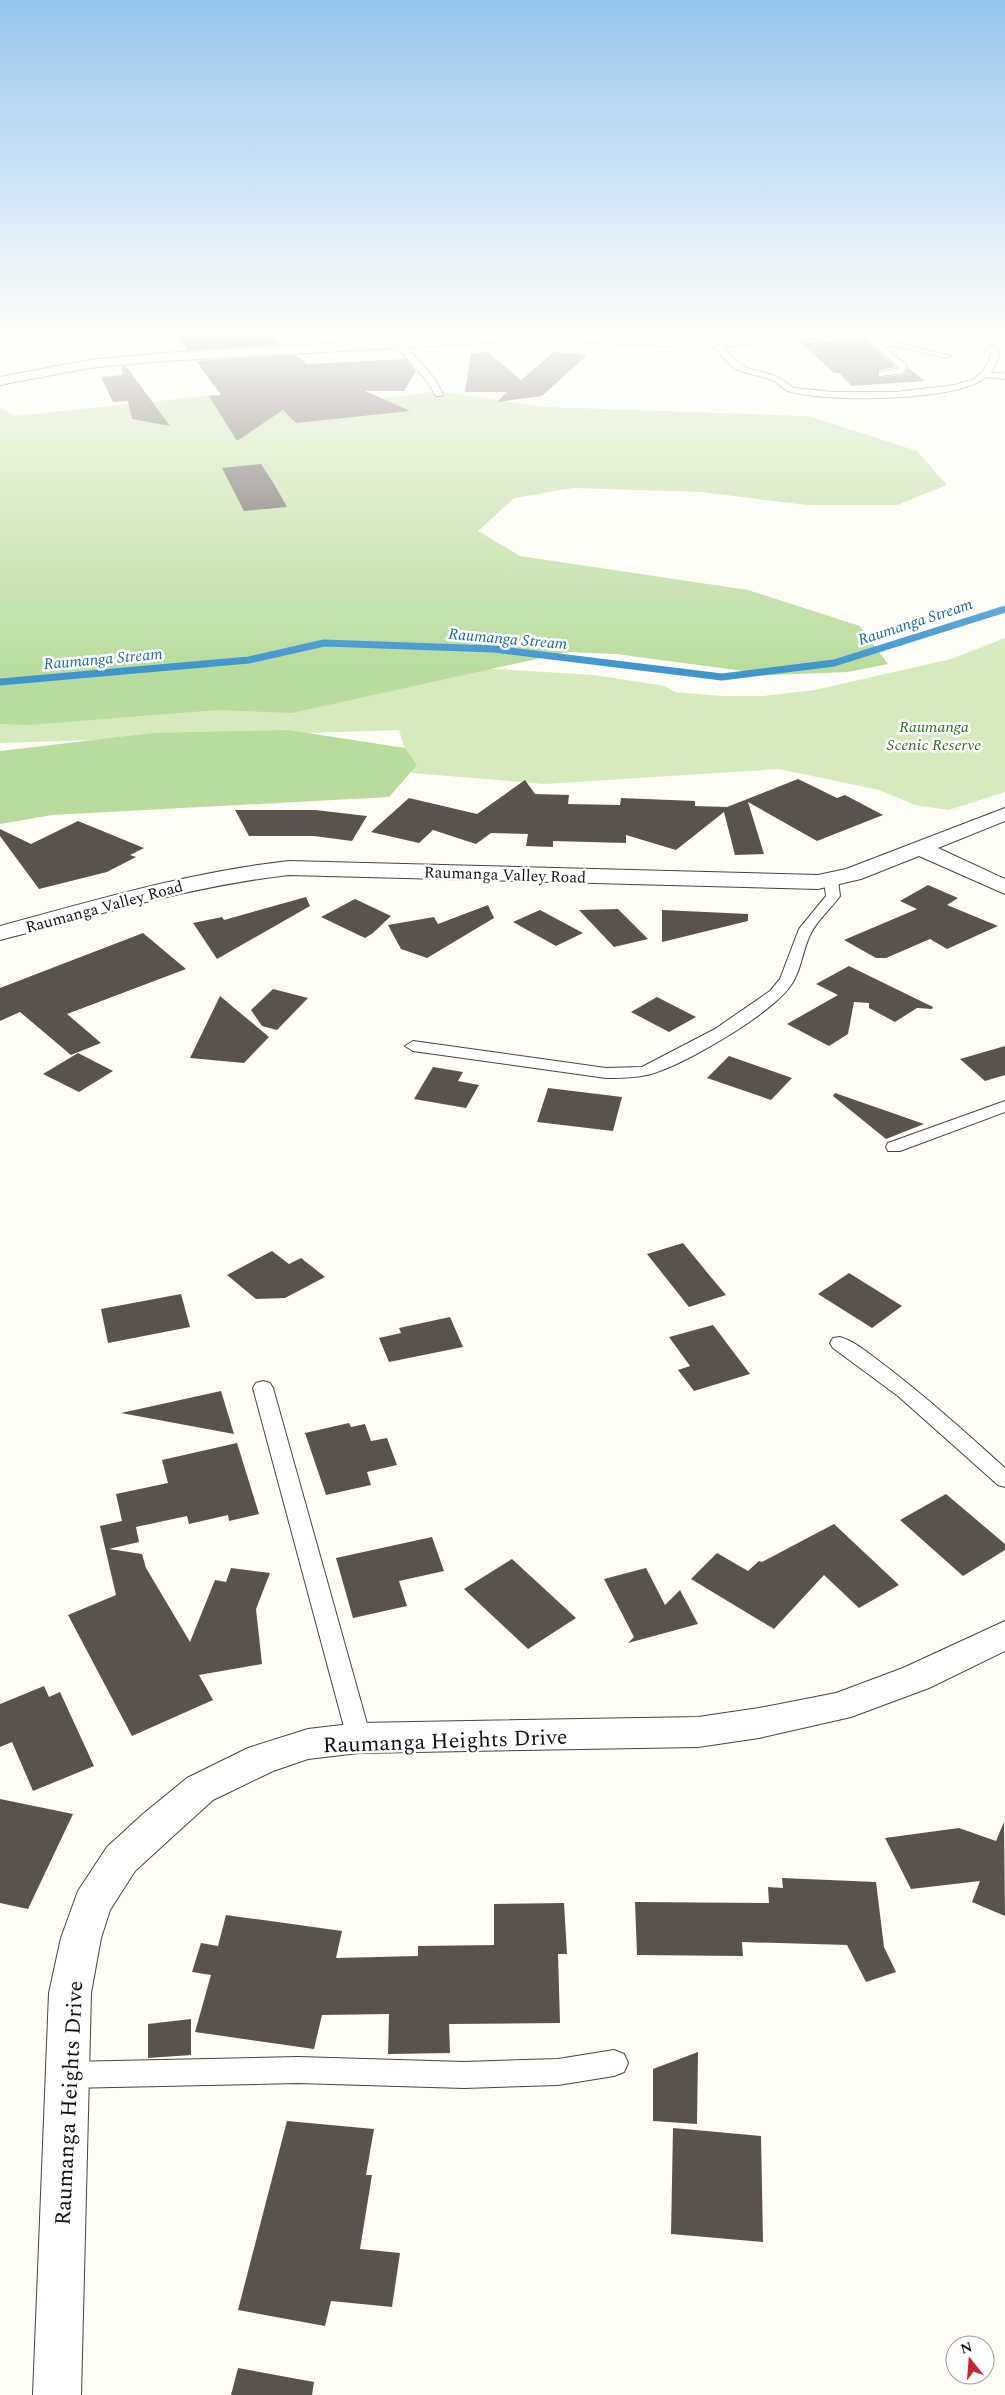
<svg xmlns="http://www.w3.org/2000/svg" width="1005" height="2395" font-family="Spectral,serif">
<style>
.green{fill:#d5ebbd}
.forest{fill:#b9dc9c}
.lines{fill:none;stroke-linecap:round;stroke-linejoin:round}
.stream{stroke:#3f96cf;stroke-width:7}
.building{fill:#5a524d}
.lane-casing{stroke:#444;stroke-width:2}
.street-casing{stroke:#444;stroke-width:2}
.lane{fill:#fff;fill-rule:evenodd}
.street{fill:#fff;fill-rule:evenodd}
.labels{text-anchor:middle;stroke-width:5;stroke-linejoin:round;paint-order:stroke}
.far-water-label{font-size:16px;font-style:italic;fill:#1768a6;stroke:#fff}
.far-park-label{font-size:16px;font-style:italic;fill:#2f6b1f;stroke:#fff}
.far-street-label{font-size:16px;fill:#111;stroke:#fff}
.near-street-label{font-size:22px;fill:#111;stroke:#fff}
</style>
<rect width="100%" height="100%" fill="#fffdf5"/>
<polygon class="green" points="1005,638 1005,792 949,810 915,805 879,790 779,769 545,784 412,773 399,730 0,743 0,700 481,668 594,675 665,686 675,692 722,696 763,696 815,690 951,659"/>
<g class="forest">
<polygon points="439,391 545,407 809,416 917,451 947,485 897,505 807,505 702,492 573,488 514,498 478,531 520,556 748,590 860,626 888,664 847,672 773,675 616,654 568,652 292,713 218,710 28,725 0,724 0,408 15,416 215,395 229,418"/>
<polygon points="288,730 405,748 417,765 389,797 52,815 0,824 0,751 153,733"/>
</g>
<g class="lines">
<polyline class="stream" points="0,682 249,660 324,643 494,649 722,677 834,663 1005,609"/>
</g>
<g class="building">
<polygon points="222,333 268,333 282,345 187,350 178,337"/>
<polygon points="863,339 896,367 879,370 878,377 903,375 908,368 925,381 852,386 839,373 834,373 801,343"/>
<polygon points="488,352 521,380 554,352 587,355 542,396 497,402 507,392 465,392 471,353"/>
<polygon points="296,355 307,364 405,359 416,371 404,391 365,391 410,411 296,423 283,410 237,441 209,396 221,395 196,361"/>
<polygon points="126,366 170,426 132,419 128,401 113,402 101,377 123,375 121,367"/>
<polygon points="261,464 274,484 287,507 244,511 222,468"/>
<polygon points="798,779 837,798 845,795 883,815 817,841 748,802 764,854 735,855 724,812 676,850 626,835 626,843 553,841 553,847 526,846 528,834 491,833 476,844 433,830 419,843 371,832 409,798 477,814 525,780 535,794 569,795 568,804 620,805 621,798 695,801 695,806 727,807"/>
<polygon points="235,810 315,810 367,816 352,841 314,836 249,836"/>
<polygon points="78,821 144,848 130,855 136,857 107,872 39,889 0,836 0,829 31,844"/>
<polygon points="928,885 958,898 947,905 998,926 947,949 930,939 886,958 876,958 844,940 917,909 900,901"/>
<polygon points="306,897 310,906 217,959 193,923 222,917 224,920"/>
<polygon points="355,899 391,916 373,933 365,938 321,917"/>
<polygon points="488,905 494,918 427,958 401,949 388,925 434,917 438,924"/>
<polygon points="618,909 648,939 614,947 579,910"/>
<polygon points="540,910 583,933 556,946 513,922"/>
<polygon points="662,910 748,914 748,921 662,942"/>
<polygon points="143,933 186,969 67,1014 101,1043 71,1055 20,1012 0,1021 0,988"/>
<polygon points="849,966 933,1007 932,1009 917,1008 895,1022 869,1008 869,1003 854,1002 848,1034 829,1046 787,1024 838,995 816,984"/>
<polygon points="273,989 308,998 277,1030 262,1026 251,1010"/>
<polygon points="220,996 269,1037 244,1063 190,1058"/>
<polygon points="657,997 696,1017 669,1032 631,1012"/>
<polygon points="1005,1046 1005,1075 985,1081 960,1059"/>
<polygon points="78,1053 113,1071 79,1092 43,1074"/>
<polygon points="729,1056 792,1078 771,1100 707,1078"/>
<polygon points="433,1067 463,1072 458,1081 479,1085 466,1108 414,1099"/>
<polygon points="548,1088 622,1097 613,1131 537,1122"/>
<polygon points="835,1093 924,1124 886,1139 833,1096"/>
<polygon points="683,1243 710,1276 726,1295 689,1307 647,1254"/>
<polygon points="272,1251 289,1264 301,1258 325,1277 285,1298 256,1299 227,1275"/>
<polygon points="849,1273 902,1306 872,1328 818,1294"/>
<polygon points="181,1294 190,1327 108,1343 101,1309"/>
<polygon points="450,1317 463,1347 389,1362 379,1338 401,1333 399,1328"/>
<polygon points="713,1325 750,1374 694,1391 678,1370 690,1366 669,1337"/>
<polygon points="221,1391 234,1434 121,1413"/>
<polygon points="349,1423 351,1427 365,1424 371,1441 387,1438 397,1465 367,1472 371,1485 326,1495 305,1433"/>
<polygon points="237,1443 259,1514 229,1521 228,1515 189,1524 187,1516 136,1527 139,1542 109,1549 142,1554 146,1568 190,1642 215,1580 226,1582 231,1568 270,1573 256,1609 262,1664 199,1675 213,1700 132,1736 68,1615 116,1595 100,1526 122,1521 116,1494 168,1483 162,1460"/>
<polygon points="946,1494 1005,1544 1005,1550 963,1576 900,1520"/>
<polygon points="834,1524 899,1585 859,1608 824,1575 774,1629 691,1579 717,1553 748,1571 759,1561 762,1562"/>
<polygon points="432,1537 444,1571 399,1581 407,1606 353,1618 336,1558"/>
<polygon points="512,1559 576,1618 528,1649 464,1589"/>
<polygon points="646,1568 665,1605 680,1590 698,1624 628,1643 634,1637 604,1579"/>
<polygon points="44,1686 49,1697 60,1692 94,1766 33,1791 12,1742 0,1747 0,1704"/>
<polygon points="0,1799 73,1814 28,1909 0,1903"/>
<polygon points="1004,1822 1005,1916 972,1902 980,1881 911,1889 885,1838 959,1828 996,1841"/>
<polygon points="782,1878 876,1882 884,1947 896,1972 866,1982 847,1945 742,1942 743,1956 637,1955 635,1902 769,1903 768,1887 783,1888"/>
<polygon points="564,1903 567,1954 558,1954 560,2023 449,2024 450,2053 388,2054 389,2014 322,2015 314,2049 195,2032 211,1975 192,1972 201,1943 218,1946 226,1915 342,1931 336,1958 418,1956 418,1946 494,1945 494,1904"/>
<polygon points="191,2019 191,2055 148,2058 148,2024"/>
<polygon points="698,2052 697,2124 653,2121 653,2069"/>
<polygon points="287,2121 374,2129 366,2175 372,2175 360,2249 400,2253 392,2307 331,2301 325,2326 238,2310"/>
<polygon points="673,2128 761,2136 763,2242 671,2234"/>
<polygon points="238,2368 314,2382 312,2395 231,2395"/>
</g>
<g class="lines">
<g class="lane-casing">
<g id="lane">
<polygon points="460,333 469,333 476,340 469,342"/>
<polygon points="858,333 867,333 879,343 894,342 950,356 946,358 894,346 885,347 907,366 903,373 879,376 879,372 897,369 899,367"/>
<polygon points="949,333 957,333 961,337 954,339"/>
<polygon points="989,333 1005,333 1005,335 993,335"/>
<polygon points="396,342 402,342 434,378 443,394 442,396 436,396 427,381 396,346"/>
<path d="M714,342H720L735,360L747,368L776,376L794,388L833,392H896L955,385L974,379L984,370L992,354L981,345L985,343L994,347L1000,354L991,373H1005V379L986,377C957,402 829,402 791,392C783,390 780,383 772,380C763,376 753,375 743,372C730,368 721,355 713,344Z"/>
<path d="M831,876L838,880L840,896C831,909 817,920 810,935C802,952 801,973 789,988C767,1016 686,1064 651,1074C636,1078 621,1078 606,1078L413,1051L405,1046L413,1041L606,1068L642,1067L715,1029L770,991L780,979L799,929L826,896L824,880Z"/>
<polygon points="1005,1101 1005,1112 900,1151 888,1151 886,1147 888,1143"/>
<path d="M840,1337C854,1341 867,1352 879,1361C923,1394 964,1431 1005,1468V1487L998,1485L898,1396L833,1348L830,1343L833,1338Z"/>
<polygon points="263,1381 270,1383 273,1388 371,1738 367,1745 359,1748 351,1745 347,1738 253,1388 256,1383"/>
<polygon points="614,2050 624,2054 628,2063 624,2072 614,2076 558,2085 464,2088 298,2083 67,2088 57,2084 53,2075 57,2066 67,2062 298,2057 464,2062 558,2059"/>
</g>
</g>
<g class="street-casing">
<g id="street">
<polygon points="7,333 21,333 0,348 0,338"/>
<path d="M524,333C585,333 646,341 707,340C752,340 796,332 840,333L834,337L707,348L536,340L163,361L89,368L0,385V377L89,360L163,353Z"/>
<path d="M1005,808V821L938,848L1005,879V894L919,856L861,879L818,889L289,875C190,886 97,916 0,940V926C96,900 190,872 289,861L818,875L846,869Z"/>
<polygon points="1005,1621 1005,1651 929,1688 851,1717 759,1738 698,1747 359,1753 308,1759 273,1771 213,1800 171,1838 135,1871 110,1910 101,1938 91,1993 81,2395 33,2395 49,1993 61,1938 78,1891 107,1847 143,1814 187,1778 248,1748 308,1729 359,1723 698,1717 759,1708 836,1693 903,1668"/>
</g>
</g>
<use href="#lane" class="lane"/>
<use href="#street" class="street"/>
</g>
<linearGradient id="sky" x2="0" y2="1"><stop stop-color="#95c6ee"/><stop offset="0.5" stop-color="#fffefa"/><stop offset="1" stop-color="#fffefa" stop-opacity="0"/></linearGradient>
<rect width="1005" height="668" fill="url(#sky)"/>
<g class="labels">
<g class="far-water-label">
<text transform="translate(915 621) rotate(-18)" y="6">Raumanga Stream</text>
<text transform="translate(508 638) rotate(5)" y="6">Raumanga Stream</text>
<text transform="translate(103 658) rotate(-5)" y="6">Raumanga Stream</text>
</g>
<g class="far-park-label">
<text x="934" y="732">Raumanga<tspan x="934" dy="18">Scenic Reserve</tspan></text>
</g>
<g class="far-street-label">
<text transform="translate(505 874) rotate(2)" y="6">Raumanga Valley Road</text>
<text transform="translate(104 906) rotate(-15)" y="6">Raumanga Valley Road</text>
</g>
<g class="near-street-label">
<text transform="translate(445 1740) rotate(-2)" y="8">Raumanga Heights Drive</text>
<text transform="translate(68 2103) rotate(-87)" y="8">Raumanga Heights Drive</text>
</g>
</g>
<g transform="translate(970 2360) rotate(343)"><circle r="24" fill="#ffffff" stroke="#a0a0a0"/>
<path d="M0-4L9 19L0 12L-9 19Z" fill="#c4262e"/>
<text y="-8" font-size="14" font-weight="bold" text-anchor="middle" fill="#111111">N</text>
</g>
</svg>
